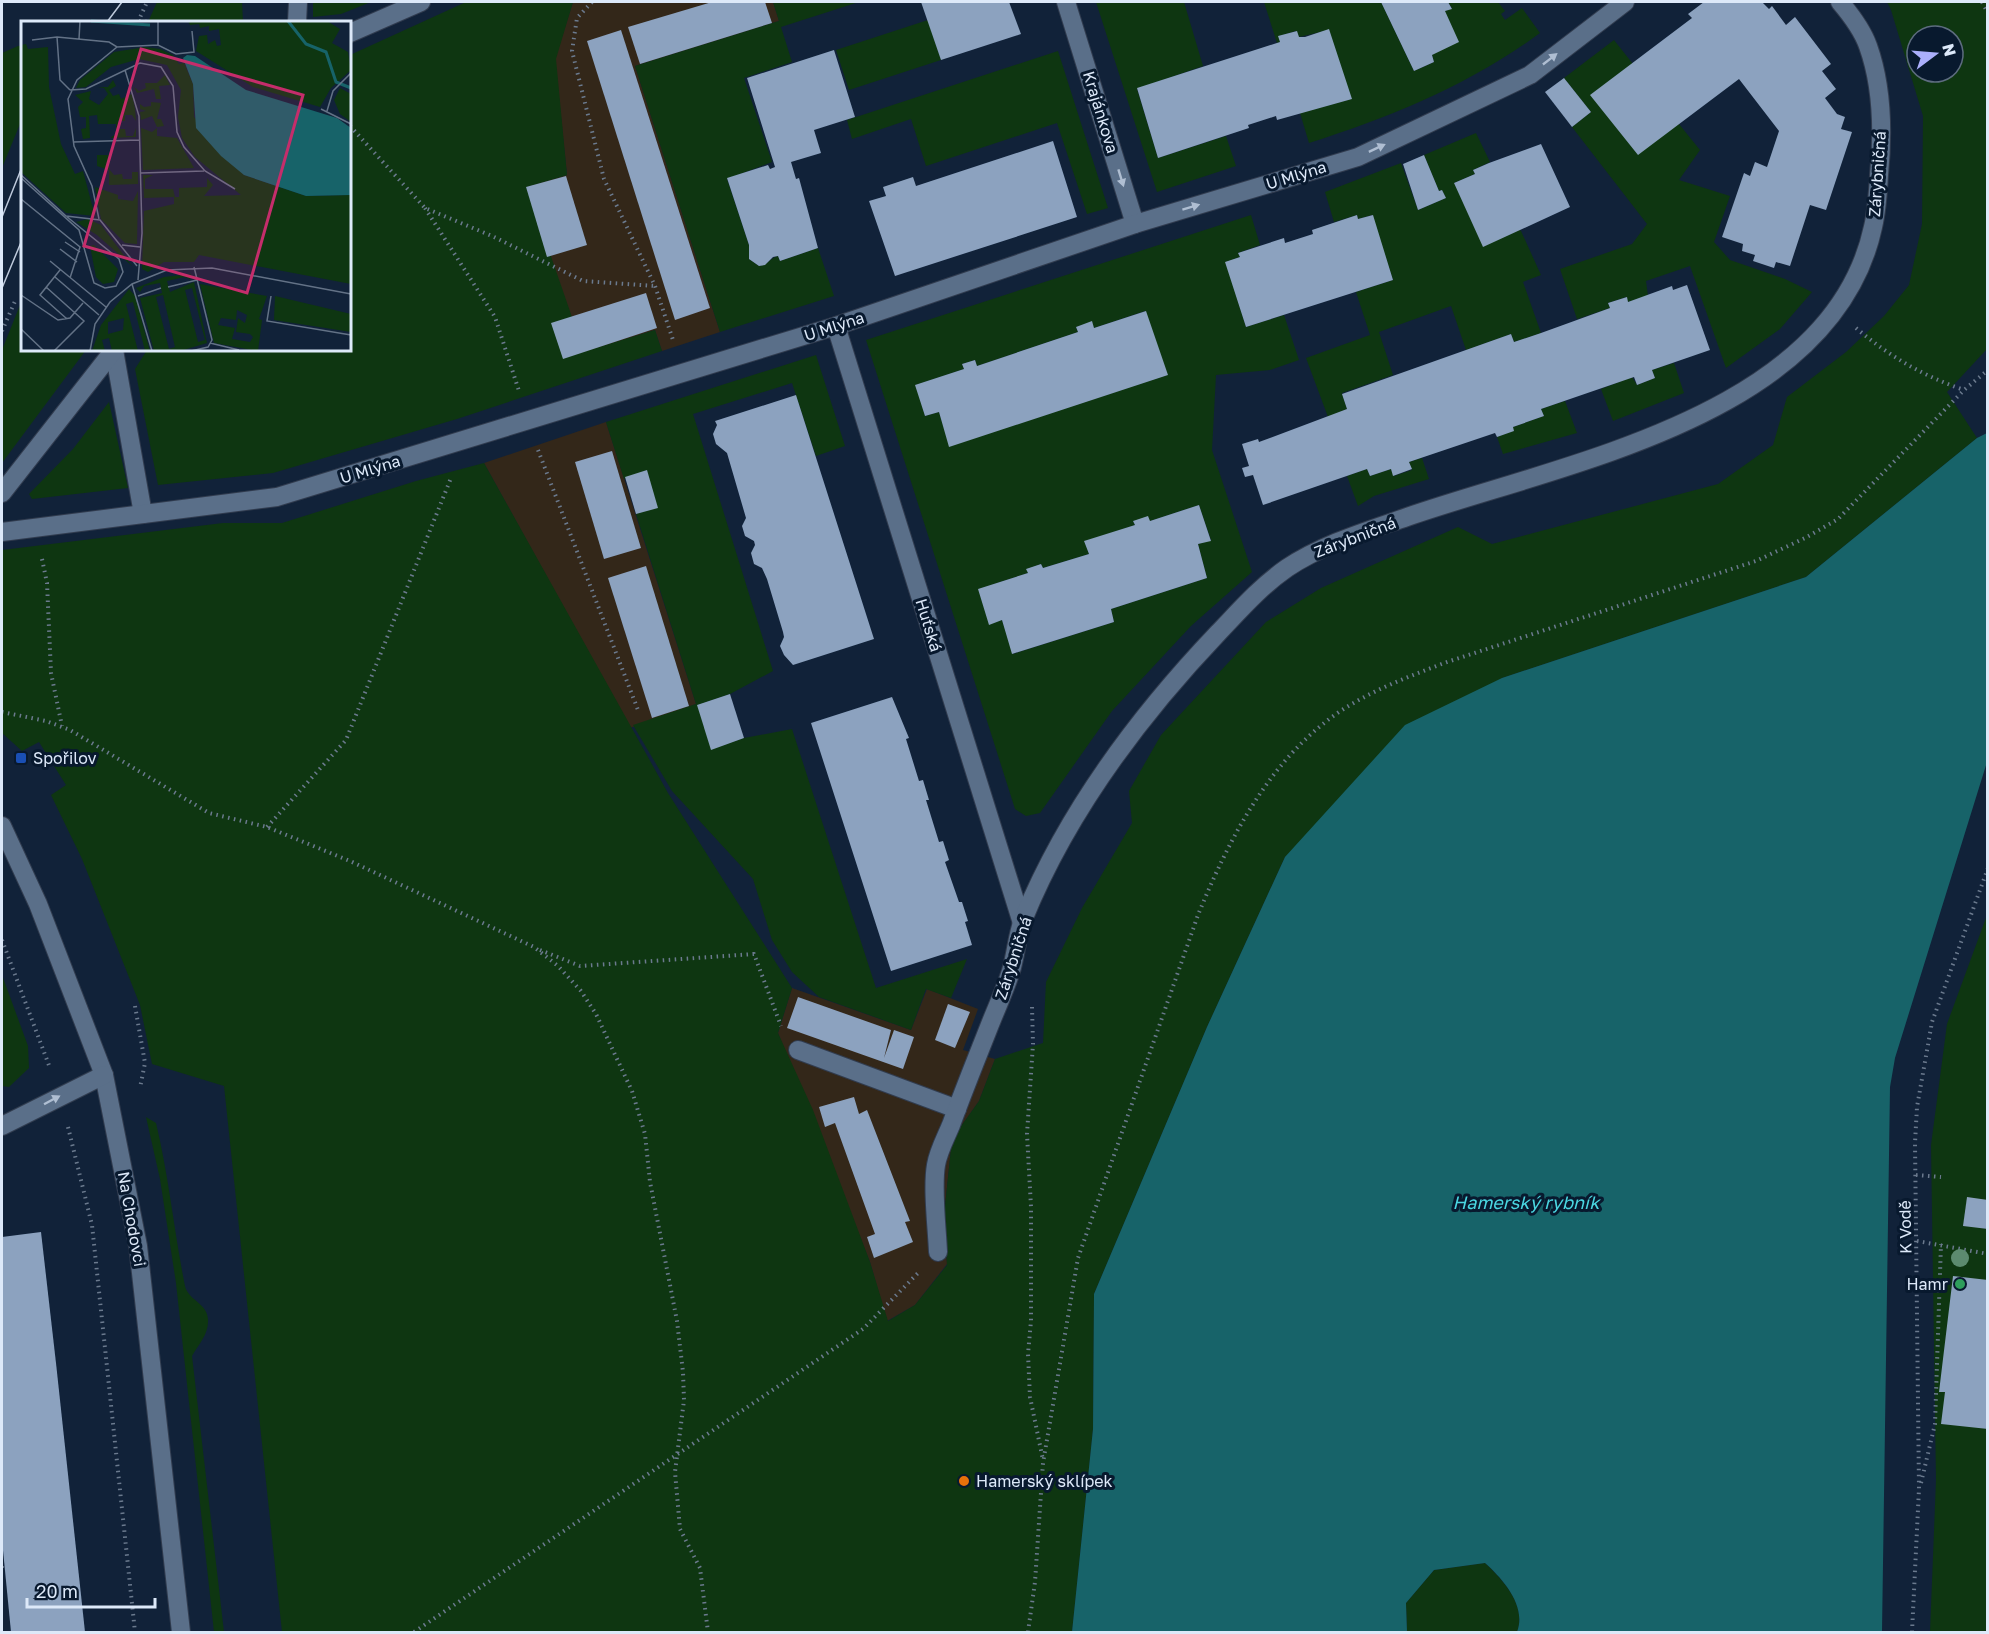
<svg xmlns="http://www.w3.org/2000/svg" width="1989" height="1634" font-family="'Golos Text',sans-serif">
<style>
.industrial{fill:#332719}
.green{fill:#0e3611;fill-rule:evenodd}
.water{fill:#176369}
.building{fill:#8ca2bf}
.lines{fill:none;stroke-linecap:round;stroke-linejoin:round}
.minor-casing{stroke:#313c4f;stroke-width:20}
.path{stroke:#6b7a8e;stroke-width:4;stroke-dasharray:1.5 4.5;stroke-linecap:butt}
.minor{stroke:#5a6f89;stroke-width:18}
.tram{stroke:#bdc9db;stroke-width:1.5}
.tree{fill:#5c8a6f}
.oneway{fill:#afbed2}
.transit-dot{fill:#1a4fb4;stroke:#08192e;stroke-width:2}
.leisure-dot{fill:#2e9e5b;stroke:#08192e;stroke-width:2}
.food-dot{fill:#e8710a;stroke:#08192e;stroke-width:2}
.labels{text-anchor:middle;stroke-width:6;stroke-linejoin:round;paint-order:stroke}
.street-label{font-size:16px;fill:#dde9f9;stroke:#08192e}
.poi-label{font-size:16px;fill:#dde9f9;stroke:#08192e;text-anchor:start}
.water-label{font-size:18px;font-style:italic;fill:#4ad6e1;stroke:#08192e}
.inset-river{fill:none;stroke:#176369;stroke-width:3}
.inset-road{fill:none;stroke:#637286;stroke-width:1.5}
.view{fill:#c52d6b;fill-opacity:0.15;stroke:#c52d6b;stroke-width:3}
.inset-edge{fill:none;stroke:#dde9f9;stroke-width:3}
</style>
<rect width="100%" height="100%" fill="#112239"/>
<g class="industrial">
<polygon points="573,2 773,2 779,21 635,66 720,332 662,351 655,330 563,359 526,187 567,175 555,59"/>
<polygon points="606,422 696,704 630,728 484,463"/>
<polygon points="792,988 911,1030 927,989 978,1009 963,1050 995,1059 979,1101 952,1139 944,1216 947,1264 915,1305 887,1321 870,1262 778,1033"/>
</g>
<g class="green">
<polygon points="157,2 242,2 243,22 148,22"/>
<polygon points="313,2 371,2 341,14 313,17"/>
<polygon points="466,2 573,2 556,59 567,175 527,187 572,317 563,358 655,330 662,351 457,419 273,473 158,485 135,369 147,350 350,350 350,55"/>
<path d="M773,2H859L781,27L792,62L744,78L772,162L727,179L749,245V259L759,266C768,265 770,258 778,256L780,261L818,248L834,296L720,332L635,66L779,21Z"/>
<polygon points="1096,2 1184,2 1203,66 1137,89 1158,158 1226,136 1236,166 1157,192"/>
<path d="M1264,2H1381L1414,71L1434,62L1432,55L1445,11L1452,8L1448,2H1498L1505,11L1501,14L1505,20L1522,8L1540,33C1471,84 1391,117 1309,143L1300,113L1351,99L1329,30L1299,37L1296,31L1279,36L1280,42L1277,43Z"/>
<path d="M1887,2H1987V349L1947,392L1977,438L1806,577L1502,678L1285,857L1207,1027L1094,1294L1093,1429L1072,1632H282L224,1086L152,1064L140,1005L82,859L51,795L66,785L39,742L22,751L2,733V550L223,523H282L416,481L484,463L668,793L792,988L778,1033L813,1110L870,1262L888,1321L915,1305L947,1265L944,1216L952,1139L979,1101L995,1059L1043,1043L1046,982L1082,908L1132,823L1129,791L1161,735L1266,622L1321,588L1458,527L1492,544L1718,484L1773,445L1787,397L1846,352L1884,316L1909,285L1922,224L1923,116L1891,10ZM1917,36H1953V72H1917Z"/>
<polygon points="928,20 941,60 849,90 836,50"/>
<polygon points="1614,40 1633,64 1591,95 1679,124 1700,150 1679,180 1730,196 1714,242 1730,260 1785,279 1812,292 1780,329 1726,368 1690,266 1646,281 1648,296 1628,302 1626,297 1608,303 1610,308 1577,319 1560,269 1632,244 1647,224 1572,127 1591,112 1564,78"/>
<polygon points="18,46 22,46 22,119 2,168 2,53"/>
<polygon points="1058,51 1108,208 1087,214 1057,123 926,166 911,119 852,139 847,120"/>
<polygon points="1476,133 1490,162 1473,170 1475,174 1454,183 1521,231 1541,275 1523,282 1541,333 1514,342 1511,334 1466,350 1451,306 1379,332 1393,375 1342,393 1347,409 1328,417 1306,358 1370,335 1356,292 1393,280 1372,215 1358,219 1357,215 1334,222 1325,192 1401,163 1418,210 1446,198 1442,190 1439,191 1424,155"/>
<path d="M1251,215L1260,245L1238,253L1240,257L1226,262L1246,327L1284,315L1299,360L1270,370L1216,375L1212,450L1252,572L1191,626L1112,711L1040,813L1026,816L1015,809L866,340ZM1145,311L1167,375L950,446L939,412L925,416L916,385L964,369L962,364L975,360L977,366L1078,332L1076,327L1091,322L1094,328ZM1199,505L1211,540L1198,544L1207,578L1111,609L1114,622L1013,654L1002,620L990,624L979,589L1028,573L1027,569L1041,564L1043,568L1089,554L1085,542L1135,525L1133,521H1150Z"/>
<polygon points="22,300 22,350 86,350 2,463 2,350"/>
<polygon points="816,355 845,446 816,456 792,383 693,414 773,671 730,694 698,705 712,749 744,738 792,729 876,988 967,959 951,998 926,989 911,1030 819,997 792,972 772,940 753,879 672,791 633,725 696,704 636,514 657,507 646,471 624,479 606,422"/>
<polygon points="1674,363 1684,393 1613,421 1601,389 1632,377 1637,385 1655,378 1652,370"/>
<polygon points="1565,401 1577,433 1503,454 1497,437 1512,431 1513,427 1544,416 1541,409"/>
<polygon points="109,402 128,488 32,499 29,494 73,449"/>
<polygon points="1422,458 1429,479 1374,496 1358,506 1347,476 1367,469 1370,476 1391,469 1394,476 1412,470 1409,462"/>
<polygon points="1987,915 1987,1632 1930,1632 1936,1480 1931,1145 1947,1024"/>
<polygon points="2,975 28,1046 29,1068 9,1087 2,1086"/>
<path d="M146,1117L156,1123C169,1177 174,1232 185,1286C188,1300 207,1303 208,1319C209,1334 199,1344 192,1356L224,1632H214L176,1283L160,1179Z"/>
<path d="M1485,1563C1503,1580 1527,1606 1517,1632H1407L1406,1603L1434,1570Z"/>
</g>
<path class="water" d="M1987,433V762L1895,1058L1890,1087L1882,1632H1517C1527,1606 1503,1579 1485,1563L1434,1570L1406,1603L1407,1632H1072L1093,1429L1094,1294L1207,1027L1285,857L1405,725L1502,678L1806,577L1977,438Z"/>
<g class="building">
<polygon points="712,2 765,2 772,23 640,64 628,27"/>
<polygon points="921,2 1009,2 1021,34 941,60"/>
<polygon points="1381,2 1448,2 1452,9 1445,11 1459,42 1432,55 1434,62 1414,71"/>
<polygon points="1704,2 1762,2 1769,9 1772,6 1786,25 1795,17 1831,64 1822,71 1836,89 1825,98 1837,114 1845,117 1841,129 1852,132 1826,210 1810,205 1790,266 1776,262 1774,268 1753,261 1755,255 1742,251 1743,244 1722,237 1744,173 1750,176 1755,162 1767,167 1779,131 1739,79 1638,155 1590,95 1692,18 1688,14"/>
<polygon points="1329,29 1352,99 1277,120 1276,116 1248,125 1249,128 1158,158 1137,88 1280,42 1278,36 1297,31 1299,37 1305,37"/>
<polygon points="621,30 710,308 675,320 587,41"/>
<polygon points="834,50 855,117 814,130 821,153 791,162 796,179 799,178 818,248 780,261 778,256 773,257 765,265 759,266 749,259 749,245 727,178 768,165 770,169 775,167 747,78"/>
<polygon points="1564,78 1591,112 1572,127 1545,92"/>
<polygon points="1053,141 1077,217 895,276 869,201 886,196 883,187 913,177 916,186"/>
<polygon points="1541,144 1570,207 1483,247 1454,183 1475,174 1473,170 1489,163"/>
<polygon points="1424,155 1439,191 1442,190 1446,198 1418,210 1403,164"/>
<polygon points="566,176 587,245 547,257 526,187"/>
<polygon points="1357,215 1358,219 1373,215 1393,280 1246,327 1225,262 1240,257 1238,253 1284,238 1285,243 1313,234 1312,230"/>
<polygon points="1687,285 1710,350 1652,370 1655,378 1637,385 1634,377 1541,409 1544,416 1513,427 1514,431 1497,437 1495,433 1409,462 1412,469 1393,476 1391,469 1370,476 1367,469 1263,505 1253,475 1245,477 1242,468 1249,466 1242,444 1258,439 1259,442 1347,409 1342,394 1511,334 1514,342 1541,333 1610,308 1608,303 1627,297 1628,302 1672,286 1673,290"/>
<polygon points="646,293 657,328 563,359 551,323"/>
<polygon points="1146,311 1168,375 949,447 939,412 925,416 915,385 964,369 962,364 975,360 977,366 1078,332 1076,327 1092,321 1094,328"/>
<polygon points="796,395 874,639 793,665 784,655 780,646 784,637 783,632 767,579 762,568 754,564 751,553 755,545 754,541 745,536 742,526 746,518 727,453 716,444 713,434 717,425 715,421"/>
<polygon points="612,451 641,548 604,559 575,462"/>
<polygon points="647,470 658,508 636,514 625,477"/>
<polygon points="1199,505 1211,541 1198,544 1207,578 1111,609 1114,622 1012,654 1002,620 989,625 978,589 1028,573 1026,569 1041,564 1043,568 1089,554 1084,541 1135,525 1133,521 1148,516 1150,521"/>
<polygon points="646,566 689,706 652,718 608,578"/>
<polygon points="730,694 744,738 711,750 697,705"/>
<polygon points="892,697 909,738 906,739 919,781 923,780 929,800 926,800 939,842 943,841 949,860 945,862 959,902 962,902 968,921 965,922 972,945 891,971 811,723"/>
<polygon points="798,997 891,1030 884,1058 894,1030 914,1037 903,1069 787,1028"/>
<polygon points="948,1004 970,1012 955,1048 935,1040"/>
<polygon points="854,1097 859,1114 867,1110 910,1221 905,1222 913,1242 874,1258 867,1237 875,1234 835,1123 825,1127 819,1107"/>
<polygon points="1967,1197 1988,1200 1988,1229 1963,1226"/>
<polygon points="41,1232 56,1363 85,1632 11,1632 2,1540 2,1237"/>
<polygon points="1953,1276 1988,1280 1988,1429 1941,1424 1945,1392 1939,1392"/>
</g>
<g class="lines">
<g class="minor-casing">
<g id="minor">
<polyline points="1066,2 1135,224"/>
<polyline points="297,22 298,2"/>
<polyline points="350,33 421,2"/>
<polyline points="836,326 1022,923"/>
<polyline points="114,350 143,514"/>
<polyline points="2,493 114,350"/>
<polyline points="2,532 277,497 836,326 1135,224 1358,157 1530,75 1625,2"/>
<polyline points="2,826 38,904 104,1075 138,1246 181,1632"/>
<polyline points="798,1050 957,1109"/>
<polyline points="2,1126 104,1075"/>
<path d="M938,1252C937,1228 932,1188 936,1165C938,1152 946,1137 951,1125C963,1092 976,1060 989,1027C996,1009 1005,990 1011,971C1016,954 1017,936 1023,920C1066,814 1139,716 1218,633C1240,610 1261,586 1287,568C1323,544 1367,531 1407,517C1562,463 1832,417 1873,227C1877,210 1878,192 1879,175C1883,134 1882,85 1868,46C1862,29 1851,15 1840,2"/>
</g>
</g>
<g class="path">
<polyline points="592,2 577,18 572,51 604,179 655,286 674,343"/>
<polyline points="1982,2 1988,13"/>
<polyline points="139,21 148,22"/>
<polyline points="138,22 147,2"/>
<polyline points="350,126 425,208 492,236 583,281 655,286"/>
<polyline points="425,208 495,317 519,391"/>
<path d="M1856,328C1889,356 1923,376 1964,390"/>
<polyline points="2,331 16,299"/>
<polyline points="538,450 638,710"/>
<polyline points="42,559 47,583 51,673 62,726"/>
<polyline points="2,712 46,721 70,730 209,813 267,827 350,861 534,947 558,966 581,991 596,1014 632,1091 645,1134 650,1182 677,1321 683,1372 684,1400 675,1472 680,1529 700,1568 708,1632"/>
<polyline points="267,827 346,740 451,478"/>
<polyline points="2,940 50,1068"/>
<polyline points="540,950 580,966 754,954 781,1026"/>
<polyline points="135,1006 145,1063 140,1088"/>
<polyline points="1032,1007 1033,1044 1027,1134 1031,1207 1031,1321 1028,1354 1030,1397 1043,1460"/>
<polyline points="68,1127 92,1225 135,1632"/>
<polyline points="1916,1175 1941,1177"/>
<polyline points="1917,1241 1988,1254"/>
<polyline points="1921,1483 1935,1424 1941,1244"/>
<polyline points="2,1567 4,1564"/>
<polyline points="414,1632 863,1329 918,1273"/>
<path d="M1028,1632L1035,1582L1043,1463L1078,1258L1198,915C1229,839 1269,760 1339,712C1372,690 1410,676 1447,662L1756,561L1805,538L1838,519L1964,390L1988,370"/>
<polyline points="1912,1632 1919,1489 1915,1143 1917,1107 1932,1022 1988,868"/>
</g>
<use href="#minor" class="minor"/>
<g class="tram">
<polyline points="107,22 122,2"/>
<polyline points="2,217 22,167"/>
<polyline points="2,288 22,240"/>
</g>
</g>
<circle class="tree" cx="1960" cy="1258" r="9"/>
<defs><path id="oneway-solid" d="M-6-.8H1V-3.2L6.5 0L1 3.2V.8H-6Z" transform="scale(1.5)"/></defs>
<g class="oneway">
<use href="#oneway-solid" transform="translate(1550 59) rotate(-38)"/>
<use href="#oneway-solid" transform="translate(1377 148) rotate(-25)"/>
<use href="#oneway-solid" transform="translate(1121 178) rotate(73)"/>
<use href="#oneway-solid" transform="translate(1191 207) rotate(-17)"/>
<use href="#oneway-solid" transform="translate(52 1100) rotate(-28)"/>
</g>
<rect class="transit-dot" x="15" y="752" width="12" height="12" rx="3"/>
<circle class="leisure-dot" cx="1960" cy="1284" r="6"/>
<circle class="food-dot" cx="964" cy="1481" r="6"/>
<g class="labels">
<g class="street-label">
<text transform="translate(1101 112) rotate(73)" y="6">Krajánkova</text>
<text transform="translate(1877 174) rotate(-86)" y="6">Zárybničná</text>
<text transform="translate(1296 175) rotate(-17)" y="6">U Mlýna</text>
<text transform="translate(834 326) rotate(-18)" y="6">U Mlýna</text>
<text transform="translate(370 469) rotate(-17)" y="6">U Mlýna</text>
<text transform="translate(1355 537) rotate(-21)" y="6">Zárybničná</text>
<text transform="translate(929 625) rotate(73)" y="6">Huťská</text>
<text transform="translate(1013 958) rotate(-72)" y="6">Zárybničná</text>
<text transform="translate(132 1219) rotate(80)" y="6">Na Chodovci</text>
<text transform="translate(1905 1227) rotate(-91)" y="6">K Vodě</text>
</g>
<g class="poi-label">
<text x="33" y="764">Spořilov</text>
<text x="1948" y="1290" text-anchor="end">Hamr</text>
<text x="976" y="1487">Hamerský sklípek</text>
</g>
<g class="water-label">
<text x="1526" y="1209">Hamerský rybník</text>
</g>
</g>
<g transform="translate(21 21)">
<rect width="330" height="330" fill="#112239"/>
<path d="M167,0H306L319,8L311,22L327,31L330,49L310,67L299,86L232,66L175,30L178,15L186,14L187,23L194,19L196,25L200,24L198,8L188,10V5L179,7L178,3L169,4ZM5,23L7,28L27,26L28,66L40,123L54,153L62,150L74,195L45,192L0,151V24ZM124,26L139,28L152,34L158,43L163,42L172,63L173,96L223,154L285,175L330,174V263L178,234L173,241H143L127,251L121,248L123,190L153,183V176L123,177L122,154H132L124,158V168H152L154,176H158V167L186,166V157L192,164L183,175L220,174L174,136L161,117L157,96L160,69L146,44L118,38L90,46L65,66L55,67L59,59L93,31ZM144,54L149,64L138,65L140,78H135L133,68L116,72L113,66L118,70L125,67L124,62H136ZM92,59L95,65L88,69L92,75L98,73L100,78L111,73L114,88L115,100L111,94H104V100H97V108H104L105,115H112L115,107V116L89,117L95,113V103H77L76,94L68,95L69,117L62,118L60,108L65,107V96H59L57,86L62,81L54,74L70,70L68,78L78,84L87,73L83,67L77,66H87ZM319,67L330,73V101L319,93L313,79ZM130,81L140,82L136,98H140L143,105L136,106L131,95L120,99L119,91L125,90L119,88V83L123,86L130,85ZM120,107L131,111L136,107V115L156,117L173,147L122,149ZM76,134H88V148L93,154L101,153L102,158H111V151H117V163L88,164V149L76,145ZM74,166L97,174V178L112,180L117,170L116,223L104,222L80,198ZM67,198L80,204L111,245L76,214L55,201ZM73,224L97,248L93,261L82,263L75,256L69,225ZM170,253L169,258L163,256L146,260L149,271L173,261L186,322L159,330H133L119,277L141,272L139,262L123,265L119,271L115,267L143,256ZM171,267L184,319L177,321L164,269ZM142,274L154,326L148,328L135,276ZM179,263L246,275L238,298L241,299L237,330L193,322ZM216,289L226,294L224,302L217,297L215,311L229,313L232,316L229,321L211,318L214,307L197,304L200,297L215,299ZM108,268L114,275L129,330H124L112,281L105,283L117,330H91L88,317L81,319L84,330H71L80,304ZM103,297L102,309L87,313V301ZM254,275L330,293V311L253,299Z" fill="#0e3611" fill-rule="evenodd"/>
<path d="M166,34L174,35L225,69L316,97L330,107V174L285,175L223,154L200,135L175,107L172,63L162,37Z" fill="#176369"/>
<path class="inset-river" d="M70,0L129,4M267,0L285,23L305,31L315,61L330,67"/>
<path class="inset-road" d="M137,0V24M36,16L39,59L49,69M58,18L59,0M11,19L36,16L88,21L96,26L137,24L155,33L173,31L171,10M104,49L118,95L121,212L117,259M49,69L65,68L119,42L140,46L152,65L156,111L163,126L184,150L214,168M300,88L330,103M306,90L312,70L330,52M52,121L118,119M120,152L183,150M0,154L45,195L79,199L116,245M0,157L58,209L73,262L84,267L95,265L102,251L98,238L45,195M0,178L59,226L49,257M78,198L71,165L53,125L47,78L56,59L96,26M44,221L59,231M101,224L119,226M39,228L56,241M29,240L85,286M39,249L19,274L46,298M34,256L78,294M111,263L131,330M25,266L63,300L33,330M147,266L176,259M0,274L37,299L49,297L62,282M117,275L140,267M250,275L246,300L330,314M0,308L23,330M189,322L218,329M69,330L74,303L89,281L111,263L146,249L191,247L330,273M170,330L187,326L191,319L173,246"/>
<path class="view" d="M120,28L282,74L226,272L63,225Z"/>
<rect width="330" height="330" class="inset-edge"/>
</g>
<rect width="1989" height="1634" fill="none" stroke="#dde9f9" stroke-width="6"/>
<g transform="translate(1935 54) rotate(74)"><circle r="28" fill="#08192e" stroke="#5d6c7f" stroke-width="1.5"/>
<path d="M0-4.5L10 22L0 15L-10 22Z" fill="#abaffb"/>
<text y="-9" font-size="16" font-weight="bold" text-anchor="middle" fill="#dde9f9">N</text>
</g>
<path d="M27 1598v9h128v-9" fill="none" stroke="#dde9f9" stroke-width="3"/>
<text x="36" y="1598" font-size="18" fill="#dde9f9" stroke="#08192e" stroke-width="4.5" paint-order="stroke">20 m</text>
</svg>
